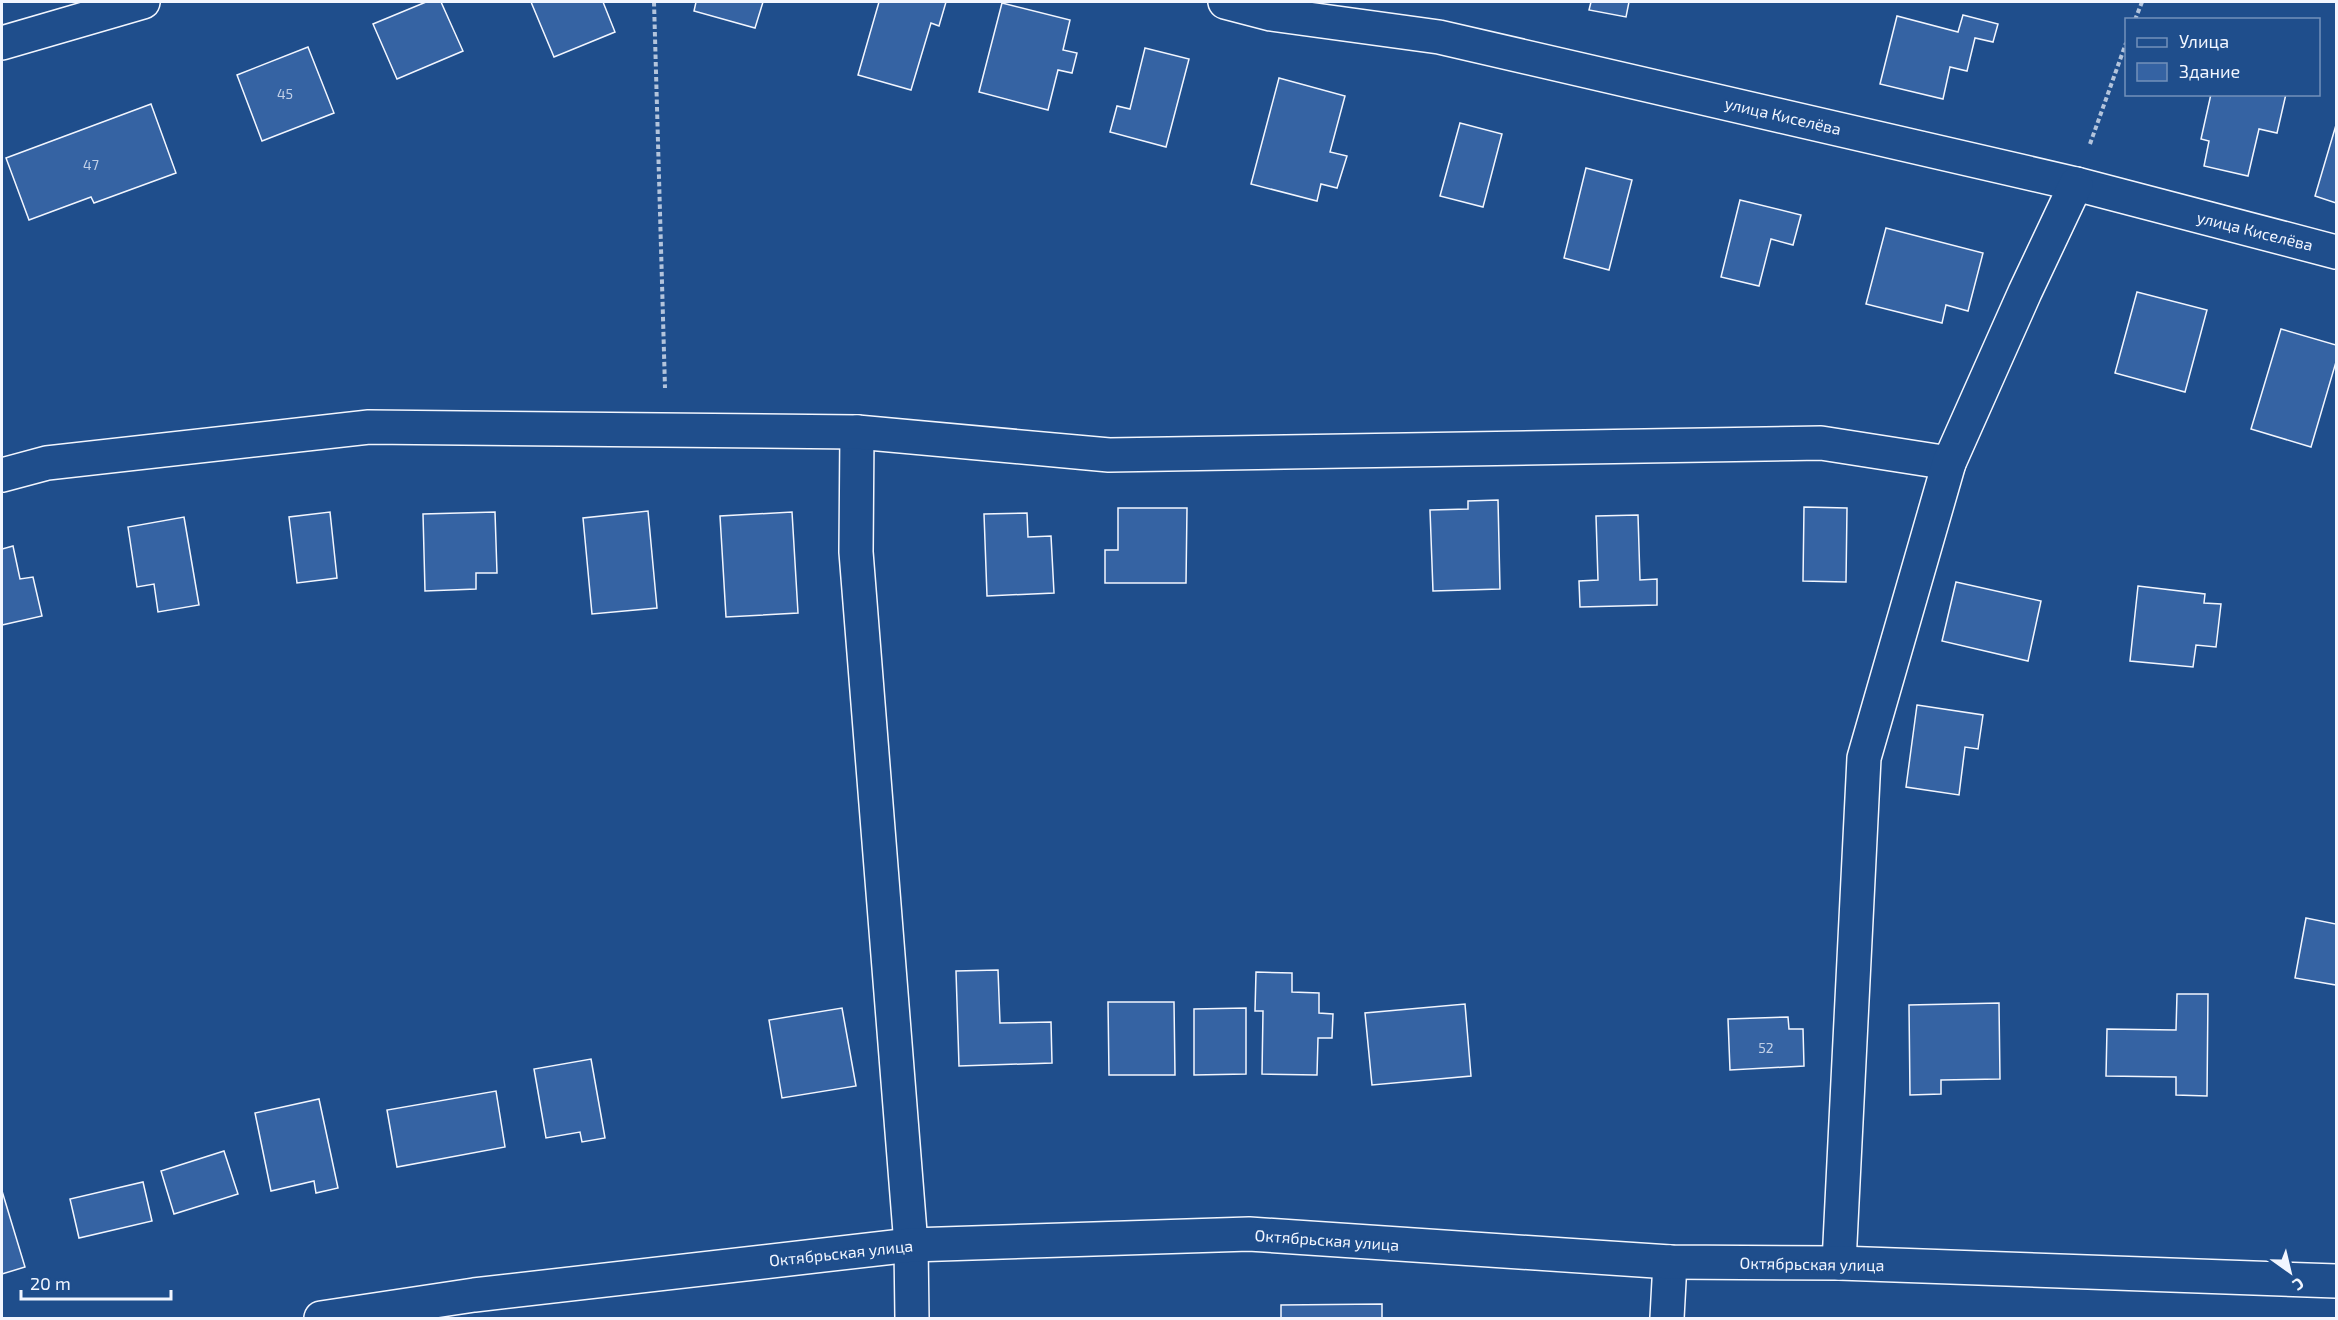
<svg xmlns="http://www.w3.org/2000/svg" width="2338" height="1320" font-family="'Exo 2',sans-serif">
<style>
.building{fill:#3563a3;stroke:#f2f6ff;stroke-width:1.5}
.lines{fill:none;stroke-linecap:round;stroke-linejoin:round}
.street-casing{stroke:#f2f6ff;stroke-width:36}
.secondary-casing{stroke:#f2f6ff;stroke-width:36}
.path{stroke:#b3c4dc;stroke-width:4;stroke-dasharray:4.5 3;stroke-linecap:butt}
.street{stroke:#1f4e8c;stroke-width:33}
.secondary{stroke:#1f4e8c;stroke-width:33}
.labels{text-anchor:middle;stroke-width:4.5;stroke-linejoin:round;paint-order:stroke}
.number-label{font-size:14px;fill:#c3d1e8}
.street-label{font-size:16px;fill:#f2f6ff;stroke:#1f4e8c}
</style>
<rect width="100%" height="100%" fill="#1f4e8c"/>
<g class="building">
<polygon points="426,2 441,2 463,51 397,79 373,24"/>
<polygon points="531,2 603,2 615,32 554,57"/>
<polygon points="696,2 763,2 755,28 694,11"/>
<polygon points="879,2 946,2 939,26 931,23 911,90 858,75"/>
<polygon points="1591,2 1629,2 1626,17 1589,10"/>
<polygon points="1002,3 1070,20 1063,50 1077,53 1072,73 1058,70 1048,110 979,92"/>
<polygon points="1963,15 1998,24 1993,42 1975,38 1967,71 1950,67 1943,99 1880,84 1897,16 1958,32"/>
<polygon points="308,47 334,113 262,141 237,75"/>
<polygon points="1145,48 1189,59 1166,147 1110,132 1117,106 1130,109"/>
<polygon points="1279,78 1345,96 1330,152 1347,156 1337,188 1321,184 1317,201 1251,184"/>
<polygon points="2211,94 2286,94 2277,133 2259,129 2248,176 2204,166 2209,141 2201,139"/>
<polygon points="151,104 176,173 94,203 91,197 29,220 6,158"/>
<polygon points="1460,123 1502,134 1483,207 1440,196"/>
<polygon points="2336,125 2336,203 2315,196"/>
<polygon points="1586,168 1632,180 1609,270 1564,258"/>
<polygon points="1740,200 1801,215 1793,245 1771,239 1759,286 1721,277"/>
<polygon points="1886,228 1983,253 1968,311 1946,305 1942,323 1866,304"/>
<polygon points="2137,292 2207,310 2185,392 2115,373"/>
<polygon points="2281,329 2336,345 2336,362 2311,447 2251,429"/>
<polygon points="1498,500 1500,589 1433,591 1430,510 1468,509 1468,501"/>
<polygon points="1804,507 1847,508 1846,582 1803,581"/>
<polygon points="1118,508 1187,508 1186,583 1105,583 1105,550 1118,550"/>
<polygon points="648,511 657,608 592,614 583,518"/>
<polygon points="330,512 337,578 297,583 289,517"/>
<polygon points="495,512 497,573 476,573 476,589 425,591 423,514"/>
<polygon points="792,512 798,613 726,617 720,516"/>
<polygon points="1027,513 1028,537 1051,536 1054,593 987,596 984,514"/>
<polygon points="1638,515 1640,580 1657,579 1657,605 1580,607 1579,581 1598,580 1596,516"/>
<polygon points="184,517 199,605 158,612 154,584 137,587 128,527"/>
<polygon points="13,546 20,579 33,577 42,616 2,625 2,549"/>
<polygon points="1956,582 2041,601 2028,661 1942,641"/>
<polygon points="2138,586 2205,594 2204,603 2221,604 2216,647 2196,645 2193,667 2130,661"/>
<polygon points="1917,705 1983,715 1978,749 1965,747 1959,795 1906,787"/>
<polygon points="2306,918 2336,924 2336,985 2295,978"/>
<polygon points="998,970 1000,1023 1051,1022 1052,1063 959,1066 956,971"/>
<polygon points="1256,972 1292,973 1292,992 1319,993 1319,1013 1333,1014 1332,1038 1318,1038 1317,1075 1262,1074 1263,1011 1255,1011"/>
<polygon points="2177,994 2208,994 2207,1096 2176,1095 2176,1077 2106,1076 2107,1029 2176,1030"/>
<polygon points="1108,1002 1174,1002 1175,1075 1109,1075"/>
<polygon points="1999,1003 2000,1079 1941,1080 1941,1094 1910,1095 1909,1005"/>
<polygon points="1465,1004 1471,1076 1372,1085 1365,1013"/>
<polygon points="842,1008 856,1086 782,1098 769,1020"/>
<polygon points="1246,1008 1246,1074 1194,1075 1194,1009"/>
<polygon points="1788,1017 1789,1029 1803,1029 1804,1066 1730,1070 1728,1019"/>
<polygon points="591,1059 605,1138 582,1142 580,1132 546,1138 534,1069"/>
<polygon points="496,1091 505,1147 397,1167 387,1110"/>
<polygon points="319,1099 338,1188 316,1193 314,1181 271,1191 255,1113"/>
<polygon points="224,1151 238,1194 174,1214 161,1171"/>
<polygon points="143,1182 152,1221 79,1238 70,1199"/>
<polygon points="2,1191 25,1267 2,1274"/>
<polygon points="1382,1304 1382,1318 1281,1318 1281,1305"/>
</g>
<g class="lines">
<g class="street-casing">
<g id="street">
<polyline points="1225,2 1271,14 1439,37 2076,184 2336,252"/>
<polyline points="2,43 143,2"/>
<polyline points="857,432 856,552 911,1245 912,1318"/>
<polyline points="2,475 47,463 369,427 857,432 1109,455 1821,443 1949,463"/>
<polyline points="1839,1263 1864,758 1949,463 2025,292 2076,184"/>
<polyline points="1667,1318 1670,1262"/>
</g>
</g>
<g class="secondary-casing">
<polyline id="secondary" points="321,1318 474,1295 911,1245 1249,1234 1670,1262 1839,1263 2336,1281"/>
</g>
<g class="path">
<polyline points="654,2 665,388"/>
<polyline points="2135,20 2142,2"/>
<polyline points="2090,144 2126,43"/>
</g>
<use href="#street" class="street"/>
<use href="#secondary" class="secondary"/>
</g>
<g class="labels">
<g class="number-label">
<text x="285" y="99">45</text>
<text x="91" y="170">47</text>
<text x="1766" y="1053">52</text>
</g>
<g class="street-label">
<text transform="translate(1783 116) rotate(13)" y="6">улица Киселёва</text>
<text transform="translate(2255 231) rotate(14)" y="6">улица Киселёва</text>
<text transform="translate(1327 1240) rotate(4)" y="6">Октябрьская улица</text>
<text transform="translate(841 1253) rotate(-6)" y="6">Октябрьская улица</text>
<text transform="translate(1812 1264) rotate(1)" y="6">Октябрьская улица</text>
</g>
</g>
<rect width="2338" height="1320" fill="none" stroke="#f2f6ff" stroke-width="6"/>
<rect x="2125" y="18" width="195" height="78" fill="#1f4e8c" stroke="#7391ba" stroke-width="1.5"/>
<rect x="2137" y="38" width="30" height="9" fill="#1f4e8c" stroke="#7391ba" stroke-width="1.5"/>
<text x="2179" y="48" font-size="18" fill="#f2f6ff">Улица</text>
<rect x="2137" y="63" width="30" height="18" fill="#3563a3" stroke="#7391ba" stroke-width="1.5"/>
<text x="2179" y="78" font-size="18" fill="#f2f6ff">Здание</text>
<g transform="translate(2290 1272) rotate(146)" stroke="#1f4e8c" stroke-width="4.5" paint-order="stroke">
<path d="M0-4.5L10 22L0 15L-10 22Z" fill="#f2f6ff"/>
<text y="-9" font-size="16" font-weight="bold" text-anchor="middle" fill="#f2f6ff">С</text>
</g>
<path d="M21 1290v9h150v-9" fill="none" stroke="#f2f6ff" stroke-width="3"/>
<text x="30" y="1290" font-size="18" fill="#f2f6ff" stroke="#1f4e8c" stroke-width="4.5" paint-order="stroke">20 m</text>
</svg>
